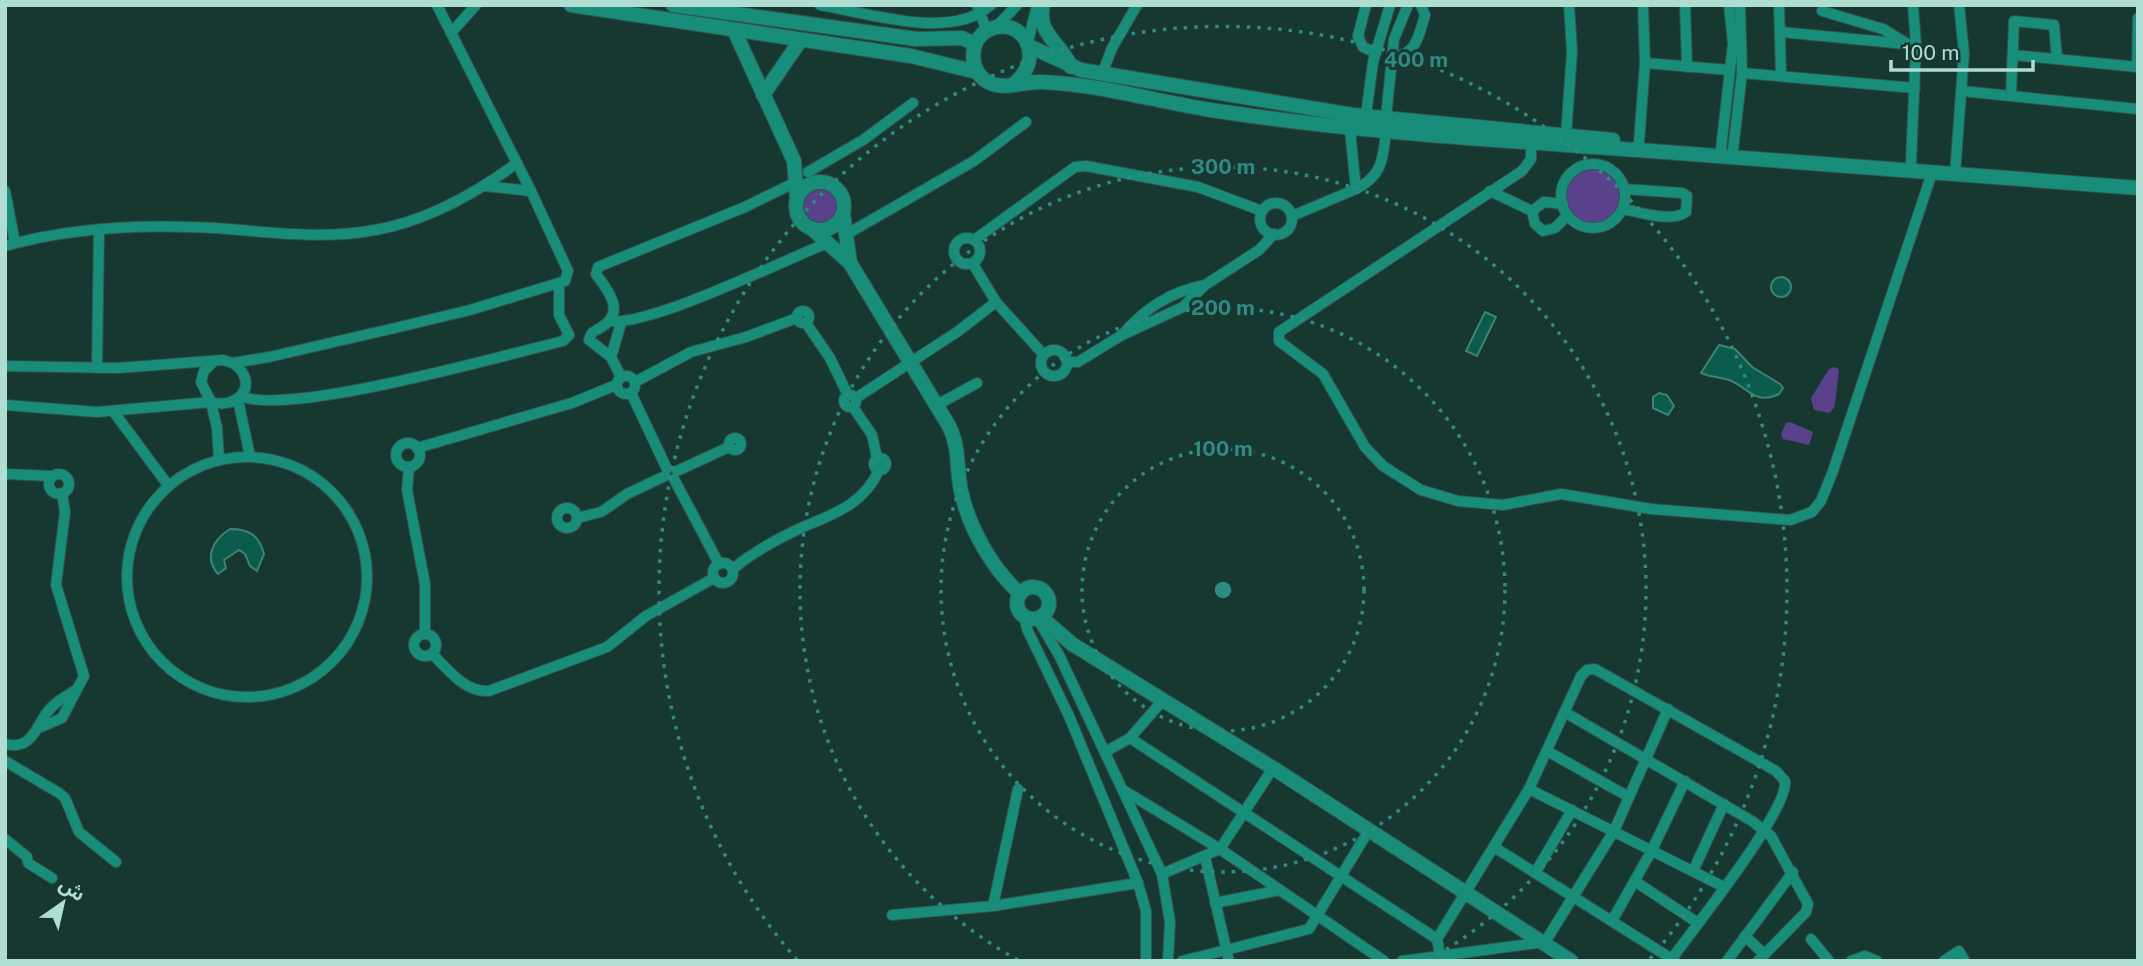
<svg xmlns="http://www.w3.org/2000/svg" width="2143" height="966" font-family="'Public Sans','Noto Sans Arabic',sans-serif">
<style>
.green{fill:#5a418b}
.water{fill:#0c5c4e;stroke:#3d8375;stroke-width:2}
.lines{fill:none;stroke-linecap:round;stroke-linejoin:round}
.minor-casing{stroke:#31544d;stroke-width:12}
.tertiary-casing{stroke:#31544d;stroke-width:16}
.minor{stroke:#188d79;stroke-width:10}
.tertiary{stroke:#188d79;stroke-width:14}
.ring{fill:none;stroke:#2f8b82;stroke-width:3.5;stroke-dasharray:3.5 7}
.centre{fill:#2f8b82;stroke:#173831;stroke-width:3.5}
.ring-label{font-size:21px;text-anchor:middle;font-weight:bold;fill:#2f8b82;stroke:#173831;stroke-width:6;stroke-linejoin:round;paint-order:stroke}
</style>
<rect width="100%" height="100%" fill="#173831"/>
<g class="green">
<circle cx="1593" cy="196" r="28"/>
<circle cx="820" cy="206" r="17"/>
<path d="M1834,367L1839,369C1837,382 1837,395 1834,408L1829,413L1814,410L1811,398L1829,369Z"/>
<polygon points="1790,422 1813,432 1809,445 1783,439 1781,434 1786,423"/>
</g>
<g class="water">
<circle cx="1781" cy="287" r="10"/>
<polygon points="1485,312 1496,317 1477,356 1466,351"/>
<path d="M1719,345L1735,349L1752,367L1780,384L1783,388L1779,394C1754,406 1747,386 1729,380C1720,377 1710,377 1701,373Z"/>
<polygon points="1659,393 1667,395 1674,406 1668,415 1653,408 1653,397"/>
<path d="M230,529C249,529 259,535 264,554L257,571L250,566L245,554L239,550L224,560L226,568L218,574C203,557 214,539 230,529Z"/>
</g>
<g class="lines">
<g class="minor-casing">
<g id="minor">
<path d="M820,5C867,13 937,36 980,13L987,31"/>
<polyline points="977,5 980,13 991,5"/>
<polyline points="1366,5 1358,36 1363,47 1376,53"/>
<polyline points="1685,5 1687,67"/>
<polyline points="1779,5 1781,74"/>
<polyline points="1822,11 1883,29 1906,43"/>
<polyline points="995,28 1017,5"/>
<polyline points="1781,32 1916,45"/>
<polyline points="451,33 476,5"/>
<polyline points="1028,42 1037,5"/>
<polyline points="2013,55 2138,67"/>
<path d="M1392,56C1416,57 1419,35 1425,15L1421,5"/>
<polyline points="1645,63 1730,70"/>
<polyline points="2137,67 2138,18"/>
<polyline points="1742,73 1915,88"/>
<polyline points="1102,74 1112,48 1137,5"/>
<polyline points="1962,91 2138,109"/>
<polyline points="2011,94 2014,21 2054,25 2057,59"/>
<polyline points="1366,115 1373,62 1390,5"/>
<polyline points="1386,117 1394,39 1408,5"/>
<path d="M1350,130L1356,189C1382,176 1383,159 1386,133"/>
<polyline points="1566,135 1572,52 1569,5"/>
<polyline points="1639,142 1645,63 1643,5"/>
<polyline points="1531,143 1531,159 1522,171 1279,332 1279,341 1323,374 1365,447 1383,466 1421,490 1458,501 1503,505 1561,494 1651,509 1790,520 1812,512 1821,501 1833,471 1932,173"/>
<polyline points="1721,149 1733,44 1729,5"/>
<polyline points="1733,150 1742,73 1740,5"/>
<polyline points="1911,163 1916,45 1913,5"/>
<circle cx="1593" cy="196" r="32"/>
<polyline points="808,172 863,140 913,103"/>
<polyline points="1955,174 1964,53 1959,5"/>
<polyline points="485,186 531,191"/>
<polyline points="5,191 15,243"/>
<polyline points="1490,191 1532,211 1535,224 1543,231 1555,228 1568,215"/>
<circle cx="1276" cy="219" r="16"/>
<path d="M1623,209C1640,212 1671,223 1686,212L1687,196L1682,193L1624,189"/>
<polyline points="1532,211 1544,202 1563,204"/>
<polyline points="1292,216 1356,189"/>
<polyline points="847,234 974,161 1026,122"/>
<circle cx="967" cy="251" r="13"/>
<polyline points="974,240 1075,167 1086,166 1198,187 1262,211"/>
<path d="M5,246C71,227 147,224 216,228C268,232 323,240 375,230C426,221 476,193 517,163"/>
<polyline points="973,264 996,302 1043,354"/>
<circle cx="803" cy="317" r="6"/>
<path d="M609,321C648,327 783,261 827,243"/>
<polyline points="806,323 830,358 848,395"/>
<path d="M1122,335C1145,308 1170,292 1205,285"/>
<circle cx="1054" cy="363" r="13"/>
<polyline points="611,357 621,323"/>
<polyline points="1067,362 1078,362 1122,335 1183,307 1205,285 1259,250 1274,234"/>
<polyline points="212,363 204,371 201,382 211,402 217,428 219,458"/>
<polyline points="5,366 118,368 223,360 233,363 269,357 395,328 470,310 565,281 568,271 531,191 437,5"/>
<polyline points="97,368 99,230"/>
<circle cx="626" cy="385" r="9"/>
<path d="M621,377L611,357L589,340C591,332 593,332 600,328C627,313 608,290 596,274L598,267L745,207L796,182"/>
<polyline points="635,382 691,352 746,337 797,318"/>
<polyline points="631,393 667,469"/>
<circle cx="850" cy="401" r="6"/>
<path d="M241,396C287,417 505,355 563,341L569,335L559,315V284"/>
<polyline points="856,398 957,332 996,302"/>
<polyline points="238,400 250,456"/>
<path d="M5,405L97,412L211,402C240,410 260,382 233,363"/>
<polyline points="937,405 977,383"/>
<polyline points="853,407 872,435 877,458"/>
<polyline points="113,411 168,485"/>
<circle cx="735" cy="444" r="6"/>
<circle cx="408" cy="455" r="12"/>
<polyline points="417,448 572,403 616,385"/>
<circle cx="247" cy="577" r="120"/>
<circle cx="880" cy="464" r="6"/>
<polyline points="409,468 407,490 425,584 425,634"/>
<polyline points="677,471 729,447"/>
<polyline points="5,474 53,476"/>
<circle cx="59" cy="484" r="10"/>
<polyline points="674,479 719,564"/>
<circle cx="567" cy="518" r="10"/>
<polyline points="577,518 601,512 627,494 665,476"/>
<circle cx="723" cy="573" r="10"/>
<path d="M733,569C753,552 779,538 803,527C834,514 864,504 879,470"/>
<polyline points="1024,616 1027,629 1069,716 1138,883 1146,911 1146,961"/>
<polyline points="1037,618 1059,655 1162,874 1170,922 1168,961"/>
<circle cx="425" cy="645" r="11"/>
<path d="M432,654C449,670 464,692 489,691L607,647L646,616L714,578"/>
<polyline points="1566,713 1752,821 1771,836 1808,904 1806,912 1758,961"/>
<polyline points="41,727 62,718 84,676 56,585 65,512 62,493"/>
<polyline points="1130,738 1437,939"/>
<path d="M5,744C33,751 36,725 49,710C56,701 67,696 76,690"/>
<polyline points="1547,751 1629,797"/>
<polyline points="1105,752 1130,738 1164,699"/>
<polyline points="5,761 59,793 65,798 79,832 116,862"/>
<polyline points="1529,789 1724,887"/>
<polyline points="1123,790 1220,849 1384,961"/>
<polyline points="5,839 27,857 28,863 52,878"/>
<polyline points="1494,847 1675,961"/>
<polyline points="1205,857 1229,961"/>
<polyline points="1693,871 1724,804"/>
<polyline points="1535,873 1572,810"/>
<polyline points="1162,874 1220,849 1273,768"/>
<polyline points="1636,882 1698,923"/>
<polyline points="1215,903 1280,890"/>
<polyline points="993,906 1018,789"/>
<polyline points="892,915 993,906 1138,883"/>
<polyline points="1613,919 1652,850 1685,781"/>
<polyline points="1745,936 1764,954"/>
<polyline points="1811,939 1829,961"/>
<path d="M1440,955L1437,939L1529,789L1581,676L1587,670L1595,669L1776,771L1785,781C1789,810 1691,932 1670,961"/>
<polyline points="1182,961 1309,929 1369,830"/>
<polyline points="1402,961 1545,942 1614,831 1668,709"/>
<polyline points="1727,961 1793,872"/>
<polyline points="1851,961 1865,956 1877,961"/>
<polyline points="1944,961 1959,951 1965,961"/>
</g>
</g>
<g class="tertiary-casing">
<g id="tertiary">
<polyline points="571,5 911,56 977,72"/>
<polyline points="673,5 916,39 962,38 975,44"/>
<path d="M1043,5C1036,34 1062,44 1071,67"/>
<polyline points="734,30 794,161 797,200"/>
<polyline points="1029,46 1081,70 1353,115 1613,140"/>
<path d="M1015,83C1047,56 1021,14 988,30C967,41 969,74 990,83C1005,90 1025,81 1042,82C1098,84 1155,101 1211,110C1353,132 1495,140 1638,150C1804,162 1971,175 2138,188"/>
<polyline points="763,95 800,41"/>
<circle cx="820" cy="206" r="24"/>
<polyline points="843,213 850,263"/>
<path d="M811,228L850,263L949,426C960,448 956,468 961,491C969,528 992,568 1020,594"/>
<circle cx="1033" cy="603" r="16"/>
<polyline points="1041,617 1072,644 1273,768 1571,961"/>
</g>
</g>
<use href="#minor" class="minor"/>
<use href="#tertiary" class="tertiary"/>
</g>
<g class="ring">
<circle cx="1223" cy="590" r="141"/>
<circle cx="1223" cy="590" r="282"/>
<path d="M1018 960A423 423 0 1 1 1428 960"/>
<path d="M797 960A564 564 0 1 1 1649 960"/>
</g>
<circle cx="1223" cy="590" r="10" class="centre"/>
<g class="ring-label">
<text x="1416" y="67">400 m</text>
<text x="1223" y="174">300 m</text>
<text x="1223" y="315">200 m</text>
<text x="1223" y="456">100 m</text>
</g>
<rect width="2143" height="966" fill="none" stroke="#afddd1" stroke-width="14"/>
<g transform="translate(63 903) rotate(34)" stroke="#173831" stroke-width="5" paint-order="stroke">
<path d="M0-5L12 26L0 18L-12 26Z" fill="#afddd1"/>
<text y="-10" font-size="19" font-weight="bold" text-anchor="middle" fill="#afddd1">ش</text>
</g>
<path d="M1891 60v10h142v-10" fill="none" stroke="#afddd1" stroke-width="3.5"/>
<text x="1902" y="60" font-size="21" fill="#afddd1" stroke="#173831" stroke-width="5" paint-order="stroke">100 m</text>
</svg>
